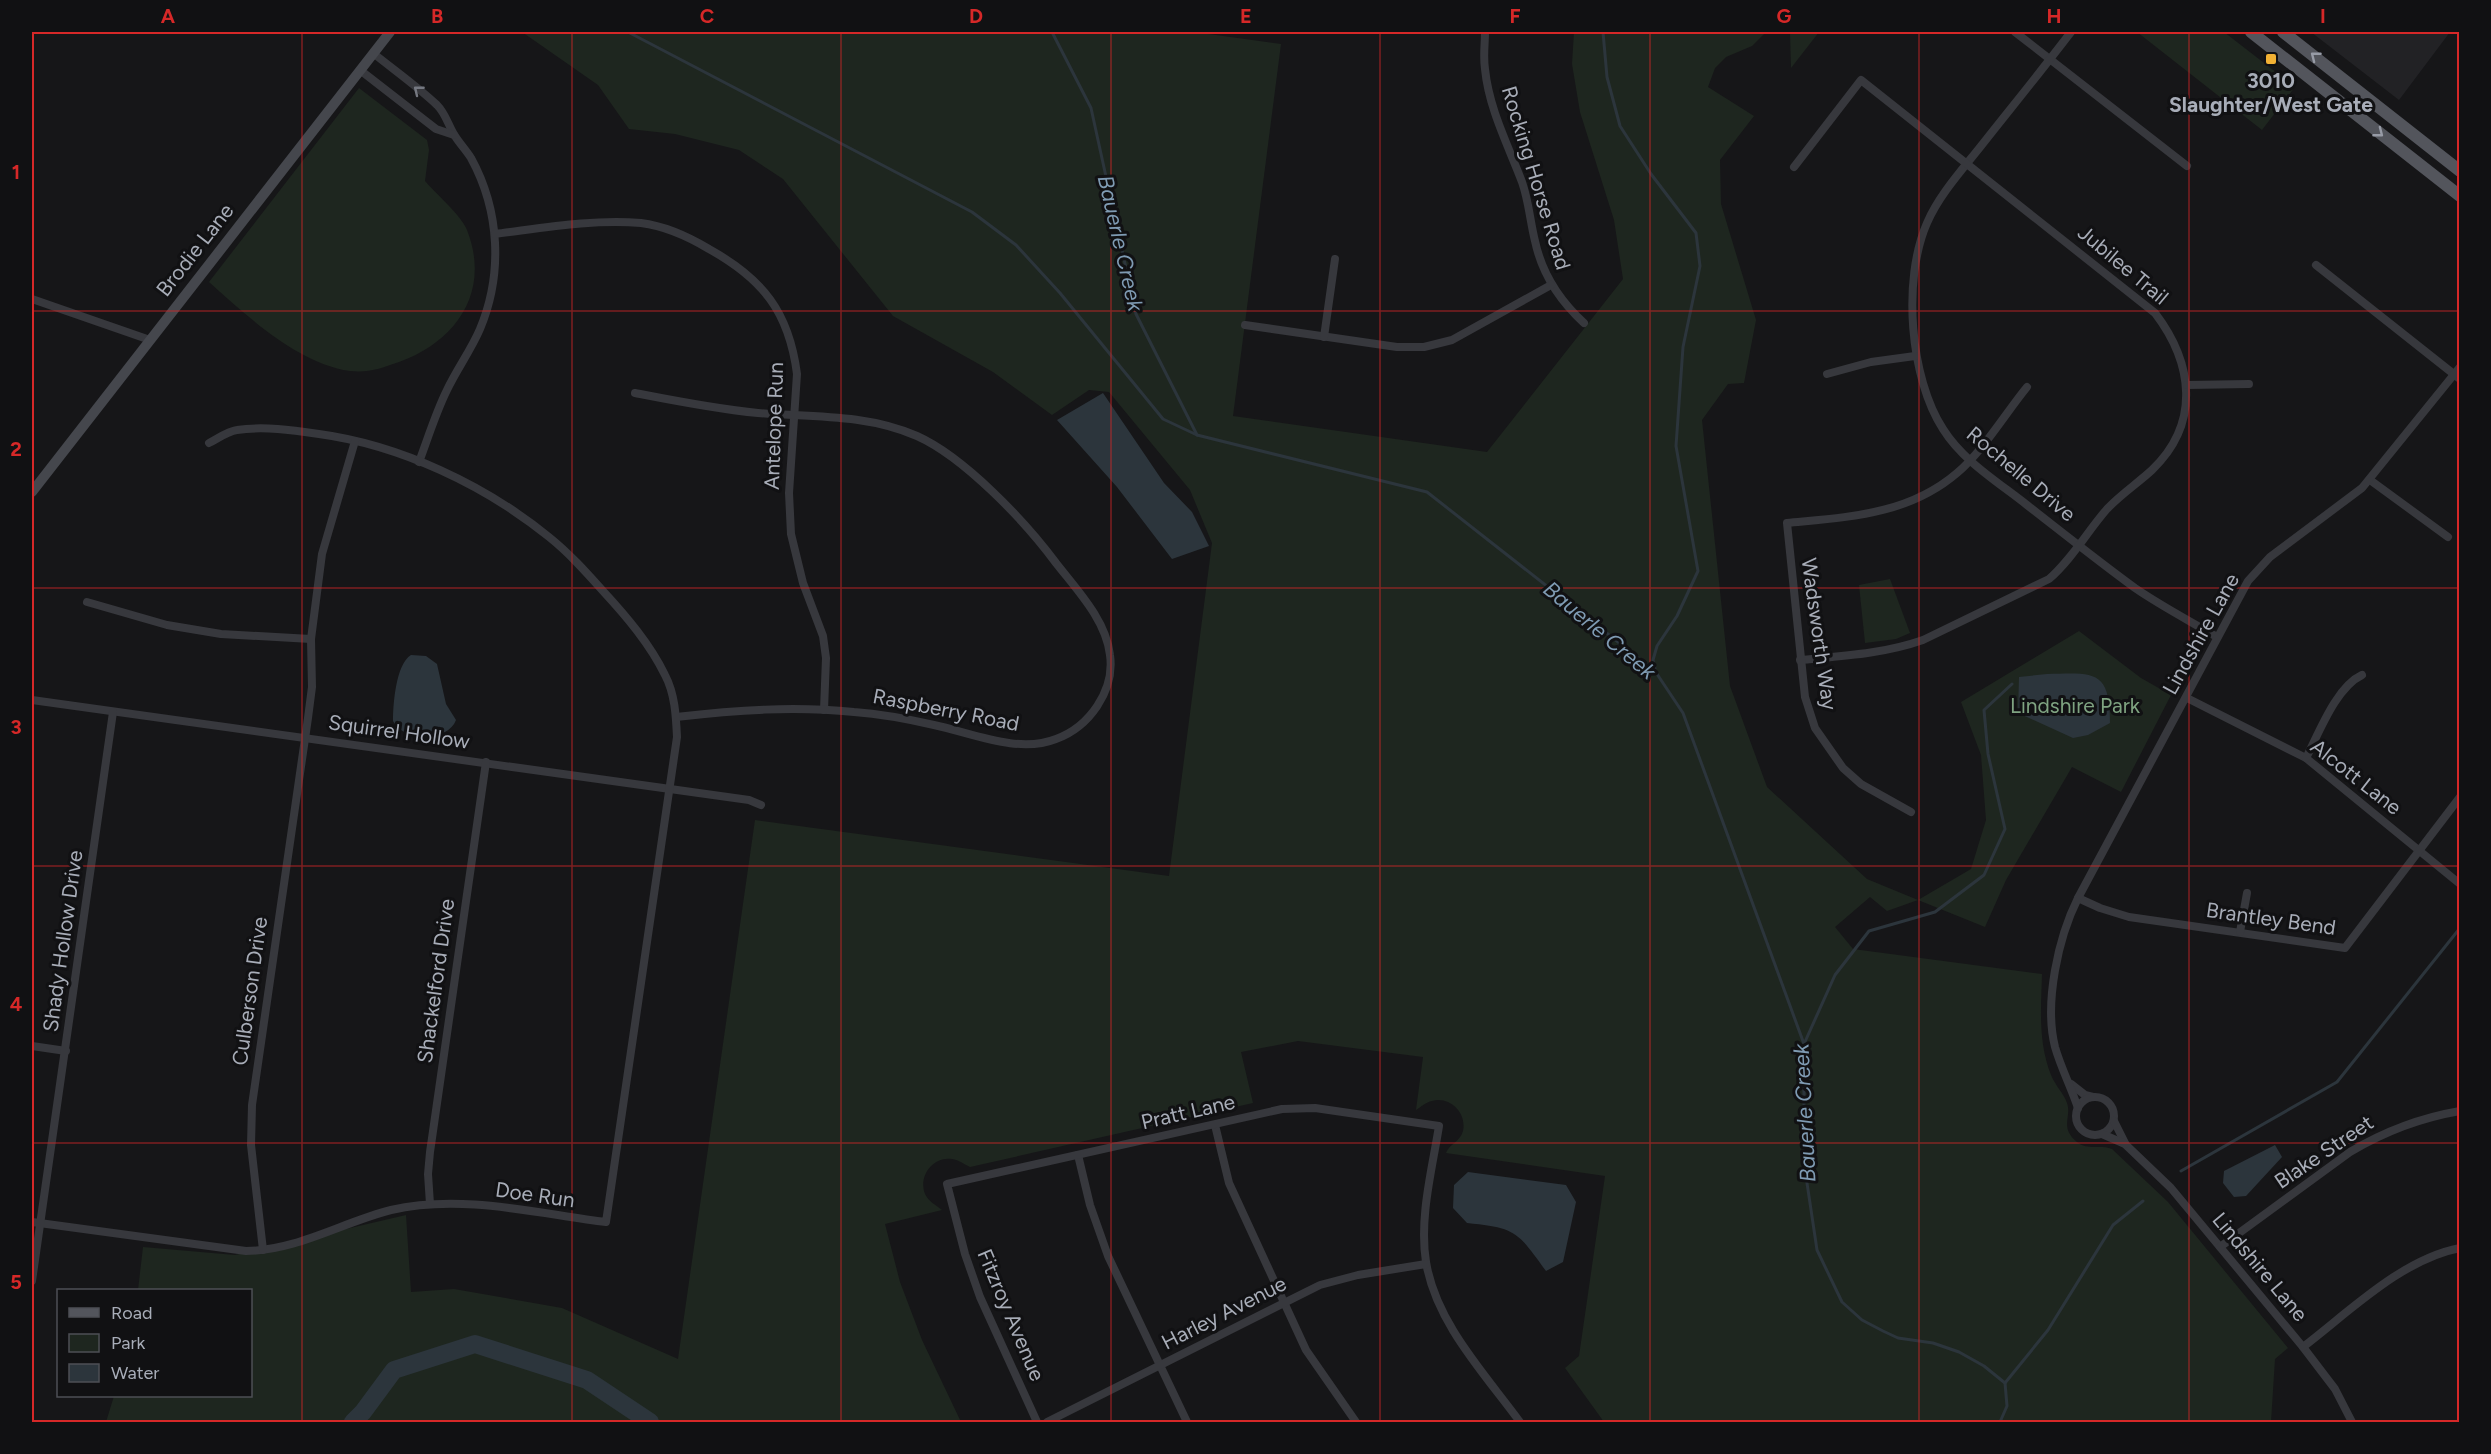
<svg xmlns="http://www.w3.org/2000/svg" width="2491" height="1454" font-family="Figtree,sans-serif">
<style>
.built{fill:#222225}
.green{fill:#1e261f}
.water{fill:#2c353c}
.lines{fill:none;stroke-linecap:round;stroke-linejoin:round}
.stream{stroke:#2c353c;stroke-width:3}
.river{stroke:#2c353c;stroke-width:18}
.street{stroke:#37383d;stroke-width:8}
.secondary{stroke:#45474d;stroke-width:10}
.primary{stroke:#53555c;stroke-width:12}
.oneway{stroke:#979ba6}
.oneway2{stroke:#757881}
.grid{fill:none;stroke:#d62828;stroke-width:1.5;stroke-opacity:0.55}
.poi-dot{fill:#f2b134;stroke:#111113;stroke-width:2}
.labels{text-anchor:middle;stroke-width:6;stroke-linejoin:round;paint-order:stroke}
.poi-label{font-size:21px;font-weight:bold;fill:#a8adb8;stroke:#111113}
.street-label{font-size:21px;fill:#a8adb8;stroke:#111113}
.park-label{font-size:21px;fill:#7fa381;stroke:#111113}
.water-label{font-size:22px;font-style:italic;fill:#7f9bb3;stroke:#111113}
.neatline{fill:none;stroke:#d62828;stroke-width:2}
.grid-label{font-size:20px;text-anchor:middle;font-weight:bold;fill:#d62828}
</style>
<rect width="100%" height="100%" fill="#161618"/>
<polygon class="built" points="2311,32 2450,32 2399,100"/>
<g class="green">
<path d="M522,32H1194L1281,44L1233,416L1487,452L1623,279L1614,220L1580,112L1572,64L1574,32H1766L1752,46L1726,57L1715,68L1708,87L1754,116L1720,160L1721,204L1756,320L1744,383L1728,384L1702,420L1730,686L1767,787L1867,879L1918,900L1971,869L1986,820L1981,755L1961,702L2079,631L2141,678L2171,695L2121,792L2072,767L2006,880L1985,927L1918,900L1887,911L1870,897L1835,927L1853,949L2042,974C2041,1009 2038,1042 2051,1075C2055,1085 2064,1094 2067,1103C2072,1117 2059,1127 2077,1142C2088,1151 2100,1144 2112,1149L2168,1202L2288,1348L2275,1359L2271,1422H1604L1565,1368L1579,1356L1605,1176L1446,1153C1449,1144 1460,1142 1463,1131C1467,1113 1450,1096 1432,1101C1426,1102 1421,1107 1416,1110L1423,1057L1298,1041L1241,1052L1253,1103L970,1167C964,1164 959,1160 952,1159C933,1156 918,1176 925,1194C929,1202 936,1205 942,1210L885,1224L900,1282L922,1340L961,1422H106L114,1396H250V1290H138L143,1247L235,1255L406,1215L411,1292L454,1289L562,1308L678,1359L755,820L1169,876L1212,543L1190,490L1109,392L1089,390L1052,415L993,372L893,316L783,179L739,150L675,134L629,129L598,85Z"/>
<polygon points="1790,32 1819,32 1791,68"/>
<polygon points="2137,32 2224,32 2295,87 2262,130"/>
<path d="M359,88L427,140L429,150L425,181C436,194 461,215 467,230C491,291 457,341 399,362C382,368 369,373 350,371C297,363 248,317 209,282Z"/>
<polygon points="1890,579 1910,633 1896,639 1865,643 1859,585"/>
</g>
<g class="water">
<polygon points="1103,393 1164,483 1192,512 1209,546 1172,559 1117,487 1057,420"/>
<path d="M411,655L426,656L437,664L446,704L456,720C448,742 403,742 393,721C393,704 396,664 411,655Z"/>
<path d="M2047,674C2094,673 2110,669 2110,723L2088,735L2073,738L2018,713L2019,677Z"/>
<polygon points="2275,1145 2282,1157 2246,1196 2234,1197 2223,1183 2224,1171"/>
<path d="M1468,1172L1566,1185L1576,1202L1563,1262L1546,1271C1517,1231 1516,1228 1467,1223L1453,1208L1454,1185Z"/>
</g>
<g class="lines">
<g class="stream">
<polyline points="628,32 972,212 1016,245 1060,293 1163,419 1197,435"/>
<polyline points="1052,32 1091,108 1136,314 1197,435 1427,492 1655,671 1683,713 1804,1044 1804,1163 1817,1250 1842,1302 1862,1320 1883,1331 1898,1338 1933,1343 1959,1352 1984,1366 2005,1383 2007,1406 2000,1422"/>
<polyline points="1603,32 1607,77 1620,126 1651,174 1696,233 1700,266 1683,347 1676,446 1698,571 1677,616 1657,646 1653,660 1655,669"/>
<polyline points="1804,1044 1835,975 1869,931 1935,912 1984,875 2005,829 1988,754 1984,710 2012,684"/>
<polyline points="2181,1171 2337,1082 2460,928"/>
<polyline points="2005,1383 2048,1330 2113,1225 2143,1201"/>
</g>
<polyline class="river" points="353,1422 363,1412 394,1370 475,1344 587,1380 650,1422"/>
<g class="street">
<path d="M1485,32C1485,44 1483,56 1485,69C1489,109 1508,145 1522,182C1529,202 1530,221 1535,241C1542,274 1559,300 1584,323"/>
<polyline points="2015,32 2187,166"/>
<path d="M2071,32C2042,70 2011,108 1981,146C1962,170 1939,195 1927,223C1902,280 1910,378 1943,429C1963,461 1998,482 2027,505C2063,533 2098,561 2135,588C2161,606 2190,621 2217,637"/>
<path d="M373,53C394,70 417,86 437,105C446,114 448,125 455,136C460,144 466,150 471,158C500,211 503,274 480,329C471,350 457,369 447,390C436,412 428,438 419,462"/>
<polyline points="360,70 436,129 454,135"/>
<path d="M1794,167L1861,80L2155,313C2193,363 2201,423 2152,470C2138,483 2121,494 2107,509C2087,532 2072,559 2049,579L1923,640C1883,654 1842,656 1800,660"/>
<path d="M495,234C543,228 592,219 641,223C665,226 689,237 709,249C763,279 789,312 797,374L789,493L791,534L803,583L823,636L826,658L824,710"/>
<polyline points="2316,265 2460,379"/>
<polyline points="32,299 150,340"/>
<polyline points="1245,325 1397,347 1424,347 1452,340 1551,285"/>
<polyline points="1324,337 1335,259"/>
<polyline points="1827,374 1871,362 1915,356"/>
<polyline points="2187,385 2249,384"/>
<path d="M635,393C676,401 716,409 758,413C812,417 867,414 917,436C964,457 1025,521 1056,563C1077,590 1106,620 1110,655C1115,691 1089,727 1056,739C1018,754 972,733 934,725C908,719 881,714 854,712C794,706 736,710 676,717"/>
<polyline points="2370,480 2448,537"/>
<polyline points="87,602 167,625 221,634 311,639"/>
<polyline points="2187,698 2306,758 2460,884"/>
<polyline points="32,700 749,800 761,805"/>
<path d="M2306,758C2319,733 2336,687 2362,675"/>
<path d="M1911,812L1861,784L1843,768L1815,728L1805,697L1787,523C1848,517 1908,515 1957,473C1983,451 2005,414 2027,387"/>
<polyline points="2078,898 2100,908 2129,917 2345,948 2460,797"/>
<polyline points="2240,932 2247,893"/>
<polyline points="32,1046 66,1051"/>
<polyline points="2071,1084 2085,1095 2093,1097"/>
<circle cx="2095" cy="1116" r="19"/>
<path d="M2078,1108C2071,1087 2061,1068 2055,1047C2044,1003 2058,938 2078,898L2248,581L2270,557L2362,488L2460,367"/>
<polyline points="2114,1121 2126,1145 2171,1188 2303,1347 2335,1389 2352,1422"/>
<polyline points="1215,1125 1229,1183 1306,1350 1356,1422"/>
<polyline points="2102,1134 2125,1144"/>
<polyline points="1078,1155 1090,1205 1108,1256 1187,1422"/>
<polyline points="430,1204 428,1174 430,1152 486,762"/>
<path d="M32,1222L246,1251C296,1251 343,1222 391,1210C461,1194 535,1213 606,1222L677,737C676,716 675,694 665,675C650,644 626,616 603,591C586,572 569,553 549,537C485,485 400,445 319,434C292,430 263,426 237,430C228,431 217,439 209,443"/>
<path d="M2220,1247L2350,1152C2385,1131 2419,1118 2460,1111"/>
<polyline points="263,1250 251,1145 252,1105 308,718 312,687 311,639 322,554 355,441"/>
<polyline points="32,1281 113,712"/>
<path d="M2303,1347C2349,1312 2402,1259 2460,1248"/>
<path d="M1037,1422L980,1297L965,1254L947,1184L1282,1109L1315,1108L1439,1126C1432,1170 1419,1218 1426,1262C1436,1323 1485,1374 1520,1422"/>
<polyline points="1047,1422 1320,1285 1358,1275 1426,1264"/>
</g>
<polyline class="secondary" points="32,492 390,32"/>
<g class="primary">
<polyline points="2251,32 2460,196"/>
<polyline points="2283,32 2460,171"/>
</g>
</g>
<defs><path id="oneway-chevron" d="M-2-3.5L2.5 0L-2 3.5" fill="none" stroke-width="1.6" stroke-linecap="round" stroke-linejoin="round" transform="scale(1.5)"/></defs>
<g class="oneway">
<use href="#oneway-chevron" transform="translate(2315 56) rotate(-142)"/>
<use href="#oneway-chevron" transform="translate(2379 133) rotate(38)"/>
</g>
<use class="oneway2" href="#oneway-chevron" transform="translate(418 90) rotate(-141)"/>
<path class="grid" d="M302,32V1422M572,32V1422M841,32V1422M1111,32V1422M1380,32V1422M1650,32V1422M1919,32V1422M2189,32V1422M32,311H2460M32,588H2460M32,866H2460M32,1143H2460"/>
<rect class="poi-dot" x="2265" y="53" width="12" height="12" rx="3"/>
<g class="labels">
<g class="poi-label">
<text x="2271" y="88">3010<tspan x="2271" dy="24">Slaughter/West Gate</tspan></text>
</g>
<g class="street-label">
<text transform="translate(1536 178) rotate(73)" y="7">Rocking Horse Road</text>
<text transform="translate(195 250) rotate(-52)" y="7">Brodie Lane</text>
<text transform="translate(2123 265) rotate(40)" y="7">Jubilee Trail</text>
<text transform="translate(774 426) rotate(-88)" y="7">Antelope Run</text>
<text transform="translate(2021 474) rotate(40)" y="7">Rochelle Drive</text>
<text transform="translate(1819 634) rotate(82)" y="7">Wadsworth Way</text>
<text transform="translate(2201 634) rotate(-61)" y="7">Lindshire Lane</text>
<text transform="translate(946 710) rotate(11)" y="7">Raspberry Road</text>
<text transform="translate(399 732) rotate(8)" y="7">Squirrel Hollow</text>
<text transform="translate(2356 777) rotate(38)" y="7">Alcott Lane</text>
<text transform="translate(2271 919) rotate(8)" y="7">Brantley Bend</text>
<text transform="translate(63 941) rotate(-82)" y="7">Shady Hollow Drive</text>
<text transform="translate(436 981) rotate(-82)" y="7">Shackelford Drive</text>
<text transform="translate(250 991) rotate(-82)" y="7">Culberson Drive</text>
<text transform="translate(1188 1112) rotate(-13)" y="7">Pratt Lane</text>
<text transform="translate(2324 1152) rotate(-34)" y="7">Blake Street</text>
<text transform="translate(535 1195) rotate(8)" y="7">Doe Run</text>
<text transform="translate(2260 1267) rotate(50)" y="7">Lindshire Lane</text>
<text transform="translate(1224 1313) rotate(-27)" y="7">Harley Avenue</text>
<text transform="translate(1011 1315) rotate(67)" y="7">Fitzroy Avenue</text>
</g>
<g class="park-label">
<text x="2075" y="713">Lindshire Park</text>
</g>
<g class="water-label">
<text transform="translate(1121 243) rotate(77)" y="8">Bauerle Creek</text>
<text transform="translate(1600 630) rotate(40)" y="8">Bauerle Creek</text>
<text transform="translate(1804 1113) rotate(-93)" y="8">Bauerle Creek</text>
</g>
</g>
<rect width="2491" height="1454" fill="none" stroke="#111113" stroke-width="66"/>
<rect x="57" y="1289" width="195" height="108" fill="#111113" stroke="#4d4f55" stroke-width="1.5"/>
<rect x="69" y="1308" width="30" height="9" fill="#53555c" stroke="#4d4f55" stroke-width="1.5"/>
<text x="111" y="1319" font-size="18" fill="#a8adb8">Road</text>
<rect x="69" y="1334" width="30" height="18" fill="#1e261f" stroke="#4d4f55" stroke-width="1.5"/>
<text x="111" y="1349" font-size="18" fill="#a8adb8">Park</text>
<rect x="69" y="1364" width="30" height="18" fill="#2c353c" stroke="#4d4f55" stroke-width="1.5"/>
<text x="111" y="1379" font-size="18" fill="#a8adb8">Water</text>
<rect x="33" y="33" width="2425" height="1388" class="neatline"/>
<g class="grid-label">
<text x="168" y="23">A</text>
<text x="437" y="23">B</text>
<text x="707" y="23">C</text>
<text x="976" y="23">D</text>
<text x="1246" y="23">E</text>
<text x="1515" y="23">F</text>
<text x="1784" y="23">G</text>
<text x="2054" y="23">H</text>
<text x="2323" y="23">I</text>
<text x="16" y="179">1</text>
<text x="16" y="456">2</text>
<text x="16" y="734">3</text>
<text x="16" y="1011">4</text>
<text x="16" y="1289">5</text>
</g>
</svg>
